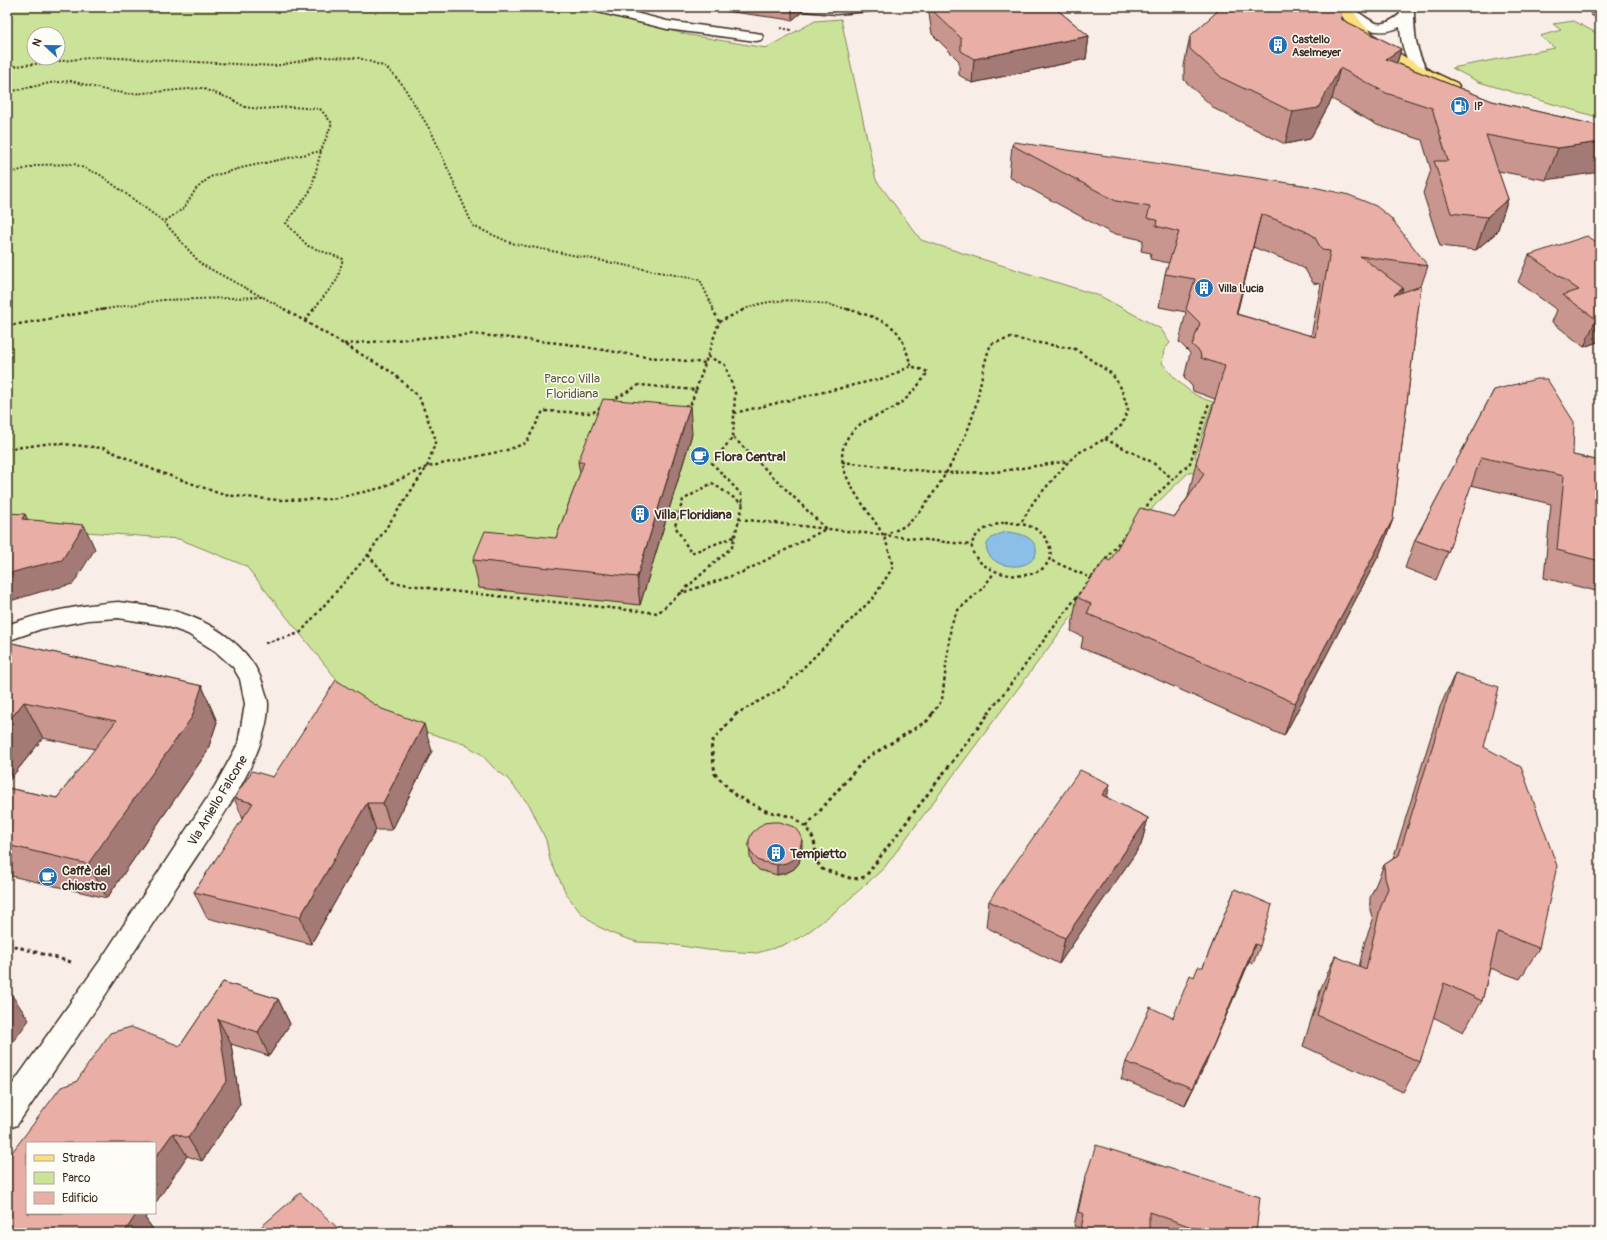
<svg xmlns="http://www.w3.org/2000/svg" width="1607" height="1240" font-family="Pangolin,sans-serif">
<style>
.green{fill:#cbe398;stroke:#83865b;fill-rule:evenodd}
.water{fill:#8bbfe8;stroke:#6b8397}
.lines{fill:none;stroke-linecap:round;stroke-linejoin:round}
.street-casing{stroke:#3b2a1e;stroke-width:3}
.secondary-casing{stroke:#3b2a1e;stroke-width:3}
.primary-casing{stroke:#3b2a1e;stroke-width:3}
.path-far2{stroke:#3b2a1e;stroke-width:2;stroke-dasharray:2 2;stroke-linecap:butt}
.path-far1{stroke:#3b2a1e;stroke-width:2.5;stroke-dasharray:3 3;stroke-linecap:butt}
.path{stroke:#3b2a1e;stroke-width:3;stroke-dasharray:3.5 3.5;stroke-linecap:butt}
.street{fill:#fdfcf7;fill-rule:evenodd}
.secondary{fill:#fdfcf7;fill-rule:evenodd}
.primary{fill:#fedf80;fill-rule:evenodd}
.wall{fill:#c8968f;stroke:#3b2a1e;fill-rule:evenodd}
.shaded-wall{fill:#a37a74;stroke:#3b2a1e}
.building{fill:#e9afa6;stroke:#3b2a1e;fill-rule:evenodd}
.labels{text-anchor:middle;stroke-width:3;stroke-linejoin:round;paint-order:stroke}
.far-poi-label{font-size:11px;font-weight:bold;fill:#3b2a1e;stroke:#fdfcf7;text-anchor:start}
.park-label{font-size:13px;fill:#5f583c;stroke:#fdfcf7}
.poi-label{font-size:13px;font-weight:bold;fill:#3b2a1e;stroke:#fdfcf7;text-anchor:start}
.street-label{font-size:13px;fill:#3b2a1e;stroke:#fdfcf7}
</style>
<rect width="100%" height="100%" fill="#f9ede7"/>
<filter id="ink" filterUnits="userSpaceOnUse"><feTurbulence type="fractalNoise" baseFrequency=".025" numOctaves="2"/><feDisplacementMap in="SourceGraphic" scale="8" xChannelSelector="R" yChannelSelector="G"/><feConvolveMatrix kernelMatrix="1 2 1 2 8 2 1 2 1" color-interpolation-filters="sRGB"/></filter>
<g filter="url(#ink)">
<g class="green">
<path d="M7,7H577L689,35L766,48L815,21L841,19L876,180L921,240L1100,296L1161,329L1170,343L1164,350L1162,363C1176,380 1190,396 1213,402L1195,457L1199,459L1203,476L1189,472L1155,505L884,868L837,910L803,936L781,946L757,953L708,950L662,943L637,942L616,935L597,926L580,912L567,895L550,860L546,840L530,806L507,778L493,767L481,754L464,744L391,721L342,686L246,566L179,539L7,526ZM34,34H58V58H34Z"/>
<polygon points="1574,21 1600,35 1600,118 1479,82 1452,68 1555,48 1540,36 1561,30 1553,24"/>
</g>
<path class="water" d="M1007,532C1052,535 1040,573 1005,565C999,564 994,561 990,556C979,542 996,534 1007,532Z"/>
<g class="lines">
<g class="street-casing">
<g id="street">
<polygon points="588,7 612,7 667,21 756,33 761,34 763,37 761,40 756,41 667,29 590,10"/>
<polygon points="797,7 876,7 874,10 869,11 836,14 804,11 799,10"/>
</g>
</g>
<g class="secondary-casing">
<g id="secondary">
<path d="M1338,7C1342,7 1348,6 1351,8C1371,18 1376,34 1400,14V7H1414C1414,32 1415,52 1429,73L1427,76H1417C1406,60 1401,46 1400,27C1378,38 1357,27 1339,12L1337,9Z"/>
<path d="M118,602C134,604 150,606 166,609C209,619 254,646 265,691C266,695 268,700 268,704C269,758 206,840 177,886C125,967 71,1046 17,1125L7,1129V1092L102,958L215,786L238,744L245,704L240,679L233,667L215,651L188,634L163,625L118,618L88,620L41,629L7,641V625C43,612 80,605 118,602Z"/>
</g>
</g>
<g class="primary-casing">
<path id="primary" d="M1337,7H1351C1370,43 1421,67 1457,83L1459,86L1457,89C1437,94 1372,49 1357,34C1348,26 1342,17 1337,7Z"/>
</g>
<g class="path-far2">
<polyline points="781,28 791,30"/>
<polyline points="7,67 98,57 275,66 321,57 359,58 386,67 402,84 432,133 473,226 511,243 700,280 714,310"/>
<polyline points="7,90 13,91 50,83 71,81 109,91 131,94 201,88 231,99 245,107 260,109 291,107 320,109 332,123 321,151 241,168 210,177 196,189 184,208 164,222"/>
<polyline points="7,174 38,165 74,164 99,174 164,222 201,264 262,297"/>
<polyline points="100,310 162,300 263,297 286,310"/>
<polyline points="313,310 337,280 343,259 308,246 286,223 311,190 321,151"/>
<path d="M743,310C778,294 815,301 851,310"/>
</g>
<g class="path-far1">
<path d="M847,309C864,314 890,320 900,336C905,345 908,356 911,366"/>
<polyline points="305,321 314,309"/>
<polyline points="719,322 745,309"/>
<polyline points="7,326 106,309"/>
<polyline points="344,344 472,334 567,344 639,356 705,363"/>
<polyline points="696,390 719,322 713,309"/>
<polyline points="611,401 639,385 696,390 689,409"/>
<path d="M734,413L888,377L911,366L928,372C918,386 908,400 892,409C881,415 867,418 857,427C818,461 866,503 883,535C888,545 890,556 893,567L874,597L784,687L736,714"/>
<polyline points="1105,439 1152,462 1173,479"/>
<polyline points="7,449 53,443 103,448 154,470 224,495 278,500 332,499 381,488 427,467 507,450 526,443 543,411 592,413 600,408"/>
<polyline points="842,462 943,473 995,472 1069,461"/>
<polyline points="1143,511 1152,499 1190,463 1209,403"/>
<polyline points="668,512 678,513"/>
<polyline points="739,519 972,545"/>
<path d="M1005,522C1014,523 1024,524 1032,527C1048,534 1059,556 1042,569C1009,591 944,553 985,529C990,526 999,524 1005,522Z"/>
<path d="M884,535C891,532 900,529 906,525C929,508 962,448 971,421C980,396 981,369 991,344L1011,338L1075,349L1112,374L1121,388L1128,409L1122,425L1105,439L1078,453L1069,461L1034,501L1021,523"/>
<polyline points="734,537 691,553 675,526 683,500 712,483 743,504"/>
<polyline points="368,555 392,582 441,590 658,613 732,547 743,504 741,494 712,463 733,437 735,393 725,365 707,356"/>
<polyline points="1091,578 1128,531"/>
<polyline points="679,594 743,572 826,529 733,437"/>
<polyline points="265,643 300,633 368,555 427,467 436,440 419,397 393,373 284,309"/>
<polyline points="932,714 942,700 951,625 957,611 983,588 994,573"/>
<polyline points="988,714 1091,578 1050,560"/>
</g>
<g class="path">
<polyline points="737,713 711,743 715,774 736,796 766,811 793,817 806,827 814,840 817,862 822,869 853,879 865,877 989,713"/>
<polyline points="806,827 865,759 927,721 933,713"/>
<polyline points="7,944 71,962"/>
</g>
<use href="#street" class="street"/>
<use href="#secondary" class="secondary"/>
<use href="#primary" class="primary"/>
</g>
<g class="wall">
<polygon points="695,7 802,7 802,12 792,20"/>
<polygon points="928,7 1054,7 1089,36 1086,59 972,83 959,75 959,61 932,34"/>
<polygon points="1217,7 1342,7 1341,19 1401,49 1397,63 1492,101 1600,126 1546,180 1498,171 1508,199 1497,232 1476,250 1440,246 1423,193 1431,170 1422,140 1377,125 1332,99 1310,139 1285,144 1215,109 1184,80 1184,66 1190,36 1217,12"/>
<polygon points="1487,7 1533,7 1531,12"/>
<polygon points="1586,7 1600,7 1600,16 1592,16"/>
<path d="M1012,145L1309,186L1428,266L1421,286L1393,519L1380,553L1284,736L1127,666L1081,648L1083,637L1071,631L1077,597L1110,561L1175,517L1188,497L1196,463L1215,399L1193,391L1192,386L1184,378L1190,353L1179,342L1186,312L1159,307L1165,274L1169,263L1150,259L1151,253L1141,251L1143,240L1111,233L1009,177ZM1253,247L1296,264L1305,269L1313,283L1321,284L1311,336L1237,314Z"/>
<polygon points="1600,244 1600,341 1584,347 1552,322 1557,310 1518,282 1529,255"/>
<polygon points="1494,390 1573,455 1600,461 1600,592 1544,578 1551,504 1471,485 1448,552 1436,580 1405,568 1415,540"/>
<polygon points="692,434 640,605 479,588 473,560 556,538 580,473 578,462"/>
<polygon points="7,634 12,643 202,686 217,722 207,752 107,898 7,875 7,788 57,798 95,749 43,738 7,783"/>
<polygon points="1455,673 1484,747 1539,948 1520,979 1490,968 1482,1001 1463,1032 1433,1017 1420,1062 1403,1092 1303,1046 1321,988 1335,956 1359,967 1365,941 1373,920 1370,910 1370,898 1384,865 1393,859 1440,707"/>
<polygon points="432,751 392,830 376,830 311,944 207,918 194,892 243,819 234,798 273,777"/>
<polygon points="1107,798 1148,818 1141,845 1059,964 986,927 989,901"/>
<polygon points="749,840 802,849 799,863 794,869 786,873 777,875 759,870 753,864 750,857"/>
<polygon points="1235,889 1260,946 1253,964 1249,962 1206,1063 1185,1105 1121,1079 1126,1062 1173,1018 1194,977 1203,967"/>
<polygon points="223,982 278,999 290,1024 269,1056 231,1044 240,1104 202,1161 187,1156 145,1218 155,1232 7,1233 76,1082 180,1046"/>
<polygon points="1085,1179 1256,1233 1162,1233 1149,1228 1149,1233 1079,1233 1080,1228 1074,1226 1081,1194"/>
</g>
<g class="shaded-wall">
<polygon points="792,7 802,7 802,12 792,20"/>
<polygon points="1089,36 1086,59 972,83 974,59"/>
<polygon points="1401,49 1392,80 1377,90 1386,59"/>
<polygon points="1340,68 1332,99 1310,139 1285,144 1293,112"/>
<polygon points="1600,142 1600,172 1546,180 1558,148"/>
<polygon points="1508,199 1497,232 1476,250 1487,217"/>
<polygon points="1261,214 1253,247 1228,348 1236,314"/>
<polygon points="1403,288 1392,321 1394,295"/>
<polygon points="1600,318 1600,341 1584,347 1596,319"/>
<polygon points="690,406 692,434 640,605 637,577"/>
<polygon points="25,514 37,539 22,519"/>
<polygon points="1393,519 1380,553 1284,736 1295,703"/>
<polygon points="84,525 95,549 73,584 40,592 7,602 7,574"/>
<polygon points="202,686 217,722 207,752 107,898 88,864"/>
<polygon points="24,702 43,738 7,783 7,723"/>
<polygon points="424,724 432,751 392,830 383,803"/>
<polygon points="1110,784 1104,812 1102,795"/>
<polygon points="367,803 376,830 311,944 300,917"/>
<polygon points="1148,818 1141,845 1059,964 1065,938"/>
<polygon points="802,839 802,849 799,863 794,869 786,873 777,875 777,865"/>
<polygon points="1255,944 1249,962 1206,1063 1185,1105 1192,1088"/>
<polygon points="7,988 29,1020 7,1050"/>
<polygon points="278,999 290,1024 269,1056 258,1032"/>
<polygon points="218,1019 231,1044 240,1104 202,1161 188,1138"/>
<polygon points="173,1133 187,1156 155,1204 155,1158"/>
<polygon points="137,1213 149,1213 145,1218 155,1232 154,1233 124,1233"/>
</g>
<g class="building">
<polygon points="933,7 1054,7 1089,36 974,59 961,51 961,38 933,11"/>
<polygon points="1222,7 1342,7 1341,19 1401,49 1386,59 1492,101 1600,126 1600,142 1558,148 1486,135 1508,199 1487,217 1451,213 1434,161 1448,161 1432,108 1386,93 1340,68 1318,108 1293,112 1222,78 1190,49 1190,36"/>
<path d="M1014,142L1309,186L1349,195L1376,206L1391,218L1428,266L1360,256L1403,288L1394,295L1421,286L1393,519L1295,703L1134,632L1087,614L1091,604L1077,597L1106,559L1110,561L1140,508L1175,517L1204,474L1196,463L1225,366L1201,358L1200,352L1192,345L1200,323L1186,309L1195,279L1165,274L1179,232L1156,226L1157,220L1147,218L1150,207L1116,201L1012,145ZM1261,214L1305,231L1314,236L1322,250L1330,251L1315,337L1236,314Z"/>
<polygon points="1587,236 1600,244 1600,318 1596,319 1563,295 1579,290 1529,255"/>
<polygon points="1536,379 1547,379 1574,422 1573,455 1600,461 1600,561 1557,550 1564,476 1481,457 1448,552 1415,540 1494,390"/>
<polygon points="603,399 690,406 637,577 473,560 485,531 556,538 584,462 578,462"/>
<polygon points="7,513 25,514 22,519 84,525 62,560 28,568 7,574"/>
<polygon points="7,634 12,643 202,686 192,717 88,864 7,845 7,788 57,798 116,721 24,702 7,723"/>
<polygon points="1455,673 1499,687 1484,747 1521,767 1557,866 1539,948 1498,932 1482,1001 1444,983 1420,1062 1317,1015 1335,956 1366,969 1380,909 1388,888 1385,878 1384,865 1399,855"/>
<polygon points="336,680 382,709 424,724 383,803 367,803 300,917 194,892 253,803 234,798 252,771 273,777"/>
<polygon points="1080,770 1110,784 1102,795 1148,818 1065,938 989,901"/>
<polygon points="772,822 780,822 794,827 799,833 802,839 799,853 794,859 786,863 777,865 759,861 753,855 749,848 749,840 752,833 764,823"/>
<polygon points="1235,889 1272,905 1260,946 1255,944 1213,1046 1192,1088 1126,1062 1150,1007 1173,1018 1190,975 1194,977 1198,967 1203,967"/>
<polygon points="223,982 278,999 258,1032 218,1019 227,1080 188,1138 173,1133 155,1158 155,1143 27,1143 27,1213 137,1213 124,1233 7,1233 7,1177 8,1175 7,1173 7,1159 61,1087 76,1082 110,1033 131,1027 180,1046"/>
<polygon points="1096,1145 1260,1197 1256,1233 1209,1233 1149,1212 1149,1233 1080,1233 1084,1214 1078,1212 1085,1179"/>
<polygon points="300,1193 343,1233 254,1233"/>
</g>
</g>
<defs>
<g id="building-disc" transform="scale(1)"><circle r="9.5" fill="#1f6fb2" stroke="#fdfcf7"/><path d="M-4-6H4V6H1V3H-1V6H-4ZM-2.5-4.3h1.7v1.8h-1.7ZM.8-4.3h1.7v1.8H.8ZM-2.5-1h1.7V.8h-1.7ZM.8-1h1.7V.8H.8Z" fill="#fff"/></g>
<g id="fuel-disc" transform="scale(1)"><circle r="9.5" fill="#1f6fb2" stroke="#fdfcf7"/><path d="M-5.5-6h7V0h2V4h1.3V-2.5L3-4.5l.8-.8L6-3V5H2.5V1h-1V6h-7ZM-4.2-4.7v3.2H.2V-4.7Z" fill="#fff"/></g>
<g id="cafe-disc" transform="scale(1)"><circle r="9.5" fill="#1f6fb2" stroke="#fdfcf7"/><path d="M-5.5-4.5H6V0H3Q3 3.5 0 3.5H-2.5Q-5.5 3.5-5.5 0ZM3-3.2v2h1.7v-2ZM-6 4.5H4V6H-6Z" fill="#fff"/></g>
</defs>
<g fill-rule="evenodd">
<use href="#building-disc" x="1278" y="45"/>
<use href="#fuel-disc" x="1460" y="106"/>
<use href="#building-disc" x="1204" y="288"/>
<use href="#cafe-disc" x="700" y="456"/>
<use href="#building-disc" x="640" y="514"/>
<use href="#building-disc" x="776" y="853"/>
<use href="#cafe-disc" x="48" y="877"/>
</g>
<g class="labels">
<g class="far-poi-label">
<text x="1292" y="43">Castello<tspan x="1292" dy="13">Aselmeyer</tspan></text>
<text x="1474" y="110">IP</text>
<text x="1218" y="292">Villa Lucia</text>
</g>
<g class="park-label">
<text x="572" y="383">Parco Villa<tspan x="572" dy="15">Floridiana</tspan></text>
</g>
<g class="poi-label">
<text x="714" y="461">Flora Central</text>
<text x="654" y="519">Villa Floridiana</text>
<text x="790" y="858">Tempietto</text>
<text x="62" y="875">Caffè del<tspan x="62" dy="15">chiostro</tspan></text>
</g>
<g class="street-label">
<text transform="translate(217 800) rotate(-59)" y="5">Via Aniello Falcone</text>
</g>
</g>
<rect width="1607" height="1240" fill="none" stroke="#fdfcf7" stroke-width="24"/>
<rect x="12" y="12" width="1583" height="1216" fill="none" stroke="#3b2a1e" stroke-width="1.5" filter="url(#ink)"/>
<rect x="26" y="1142" width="130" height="72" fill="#fdfcf7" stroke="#afa8a0"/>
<rect x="34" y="1155" width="20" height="6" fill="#fedf80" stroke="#afa8a0"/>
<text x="62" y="1162" font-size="12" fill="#3b2a1e">Strada</text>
<rect x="34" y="1172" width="20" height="12" fill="#cbe398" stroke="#afa8a0"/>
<text x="62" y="1182" font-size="12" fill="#3b2a1e">Parco</text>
<rect x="34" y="1192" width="20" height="12" fill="#e9afa6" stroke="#afa8a0"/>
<text x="62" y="1202" font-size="12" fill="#3b2a1e">Edificio</text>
<g transform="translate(46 46) rotate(292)"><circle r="19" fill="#fdfcf7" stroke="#afa8a0"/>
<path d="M0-3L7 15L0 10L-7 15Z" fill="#1f6fb2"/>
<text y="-6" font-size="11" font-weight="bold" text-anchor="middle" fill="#3b2a1e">N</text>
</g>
</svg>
